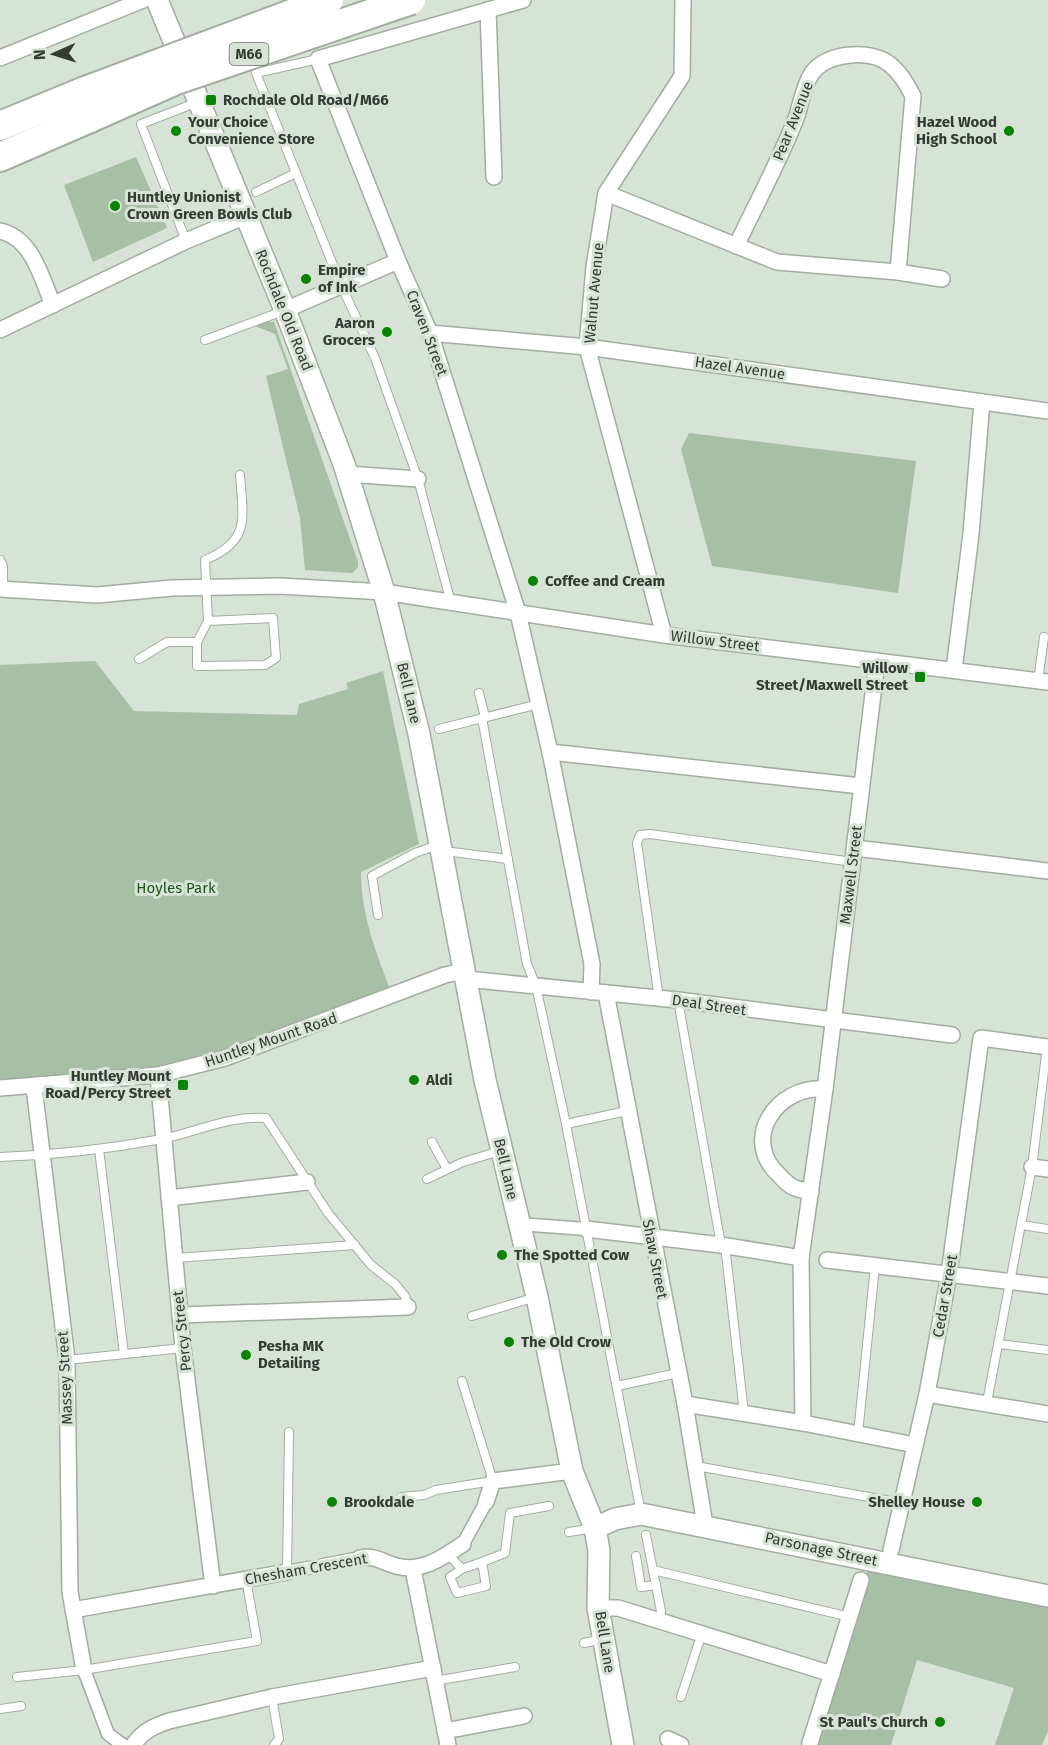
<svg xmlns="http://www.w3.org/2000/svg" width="1048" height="1745" font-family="'Fira Sans',sans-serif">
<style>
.green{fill:#a7bfa4}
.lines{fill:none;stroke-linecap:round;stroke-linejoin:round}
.service-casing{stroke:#a2aca1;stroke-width:10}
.pedestrian-casing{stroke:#a2aca1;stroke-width:15}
.minor-casing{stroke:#a2aca1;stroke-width:18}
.secondary-casing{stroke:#a2aca1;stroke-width:24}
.motorway-casing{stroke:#a2aca1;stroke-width:32}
.service{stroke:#fff;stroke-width:8}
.pedestrian{stroke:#fff;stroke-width:12}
.minor{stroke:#fff;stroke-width:15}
.secondary{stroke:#fff;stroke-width:21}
.motorway{stroke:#fff;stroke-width:28}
.motorway-bridge-casing{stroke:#a2aca1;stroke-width:32;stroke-linecap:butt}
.motorway-bridge{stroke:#fff;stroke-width:28}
.poi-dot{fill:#088400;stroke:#d8e3d7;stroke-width:2}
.labels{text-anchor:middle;stroke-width:6;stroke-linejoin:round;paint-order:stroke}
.shield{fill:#d8e3d7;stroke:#676d66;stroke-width:1.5}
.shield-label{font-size:14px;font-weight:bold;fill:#363a35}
.poi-label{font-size:15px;font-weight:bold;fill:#363a35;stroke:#d8e3d7;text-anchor:start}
.street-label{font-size:15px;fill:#363a35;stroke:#d8e3d7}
.park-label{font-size:15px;fill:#1f531b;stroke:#d8e3d7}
</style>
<rect width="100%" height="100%" fill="#d8e3d7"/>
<g class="green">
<polygon points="136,157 167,228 93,262 64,185"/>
<polygon points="265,322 274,322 358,562 358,567 352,573 305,570 300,518 266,376 288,369 275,334 252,325"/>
<polygon points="689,433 916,461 898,593 712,566 681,449"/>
<path d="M95,661L134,711L297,715L299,704L348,689L346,683L383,671L419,844L361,872C361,914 375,950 390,989L158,1075L0,1087V665Z"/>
<polygon points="868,1569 1048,1607 1048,1731 1042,1745 995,1745 1014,1688 917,1660 891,1745 816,1745"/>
</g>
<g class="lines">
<g class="service-casing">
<g id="service">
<polyline points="318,59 256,73 341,285 375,358 418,479 451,603"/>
<polyline points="256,192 296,173"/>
<polyline points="186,241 141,124 198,102"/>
<polyline points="205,340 283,311"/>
<polyline points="0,560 3,566 3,589"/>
<path d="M208,621L273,618L276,658L265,665L197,666V642L208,621L205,560C251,541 243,518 240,475"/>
<polyline points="139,659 167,642 197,642"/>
<polyline points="1038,681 1044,637"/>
<polyline points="479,693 485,717"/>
<polyline points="482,718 527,964 536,986 566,1124 641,1513"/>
<polyline points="439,729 539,704"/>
<polyline points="444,853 452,852 508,859"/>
<polyline points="378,915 372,876 415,853 438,845"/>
<polyline points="659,999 637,843 640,835 650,834 853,862"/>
<polyline points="678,1000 721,1245"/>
<polyline points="566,1124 627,1111"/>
<polyline points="432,1142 447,1169"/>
<polyline points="99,1149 124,1354"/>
<path d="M0,1157C54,1155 108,1149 162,1139C196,1132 231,1115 266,1118L328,1213L371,1265L395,1284L405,1296L408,1307"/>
<polyline points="427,1179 463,1162 500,1151"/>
<polyline points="1021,1225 1048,1229"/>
<polyline points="725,1245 744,1413"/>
<polyline points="175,1258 355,1245"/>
<polyline points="472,1316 536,1297"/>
<polyline points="999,1344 1048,1350"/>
<polyline points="67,1360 183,1348"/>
<polyline points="617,1386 678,1373"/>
<polyline points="987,1402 1032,1167 1047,1047"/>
<polyline points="858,1434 875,1266"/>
<polyline points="696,1466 902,1503"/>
<polyline points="401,1497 424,1495 436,1490 493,1481 462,1381"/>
<polyline points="569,1532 594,1528"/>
<polyline points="646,1535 661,1611 659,1621"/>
<polyline points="448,1554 462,1569 450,1577 457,1593 486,1586 482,1562 462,1569"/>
<polyline points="636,1556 641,1587 656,1585"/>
<polyline points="482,1562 505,1553 510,1513 549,1506"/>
<polyline points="653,1570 850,1617"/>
<polyline points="287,1572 289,1432"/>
<polyline points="584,1643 602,1639"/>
<polyline points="17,1677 84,1670 257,1641 246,1579"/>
<polyline points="435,1681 515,1667"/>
<polyline points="272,1697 279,1739 274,1745"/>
<polyline points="681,1697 701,1636"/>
<polyline points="0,1709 21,1706"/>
</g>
</g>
<g class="pedestrian-casing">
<g id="pedestrian">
<polyline points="519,1224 586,1229"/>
<polyline points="463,1544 486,1502"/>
<polyline points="287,1572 360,1558"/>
<polyline points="84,1670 108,1734 123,1745"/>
</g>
</g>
<g class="minor-casing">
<g id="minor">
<polyline points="523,0 318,59 398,261 430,333 518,613 550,752 592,964 591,992"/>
<polyline points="488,10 494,177"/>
<polyline points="0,58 143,0"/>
<polyline points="606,193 777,262 898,272 942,279"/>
<path d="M0,231C32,237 42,279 53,305"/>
<path d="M736,246C756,205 778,163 795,121C801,106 803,86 812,73C827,53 868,49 888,63C900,72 906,83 913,96L898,272"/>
<polyline points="285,310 398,261"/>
<polyline points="0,330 186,241 246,216"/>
<polyline points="430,333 587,347 1048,411"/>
<polyline points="347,474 418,479"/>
<polyline points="0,589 97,595 172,588 280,586 384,592 664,635 1048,682"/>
<polyline points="664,635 587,347 594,267 606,193 682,76 683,0"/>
<polyline points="954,670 971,534 982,402"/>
<polyline points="550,752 861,786"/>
<polyline points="855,848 1048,871"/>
<polyline points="465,982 476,980 678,1000 952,1035"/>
<polyline points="606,993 685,1404 705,1525"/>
<polyline points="158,1075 183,1348 213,1586"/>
<polyline points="34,1087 67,1360 70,1592 84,1670"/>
<polyline points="0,1088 158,1075 225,1058 445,975 463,971"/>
<polyline points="1032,1167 1048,1169"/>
<path d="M811,1192C805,1190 798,1190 793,1187C788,1185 783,1179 779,1175C740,1139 777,1085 825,1089"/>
<polyline points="169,1198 307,1182"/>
<polyline points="586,1229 721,1245 801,1258"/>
<polyline points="827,1260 1048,1286"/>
<polyline points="180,1315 408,1307"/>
<polyline points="927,1394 1048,1414"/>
<polyline points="685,1404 803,1423 915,1445"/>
<polyline points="803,1423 801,1258 825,1089 877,661"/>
<polyline points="486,1502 493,1481 572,1471"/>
<polyline points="891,1550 927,1394 949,1274 981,1038 1048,1047"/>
<path d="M360,1558C375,1555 382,1562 396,1566C421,1573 442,1558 463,1544"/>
<polyline points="413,1569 448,1745"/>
<polyline points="598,1608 618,1608 832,1674"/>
<polyline points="73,1610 287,1572"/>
<polyline points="445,1731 524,1716"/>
<polyline points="668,1739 681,1745"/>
<polyline points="810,1743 861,1580"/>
<path d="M133,1745C143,1731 154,1726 169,1721L272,1697L433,1668"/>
</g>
</g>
<g class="secondary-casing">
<g id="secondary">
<polyline points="157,0 285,310 344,464 384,592 419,734 485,1080 537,1297 572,1471 595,1528 599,1551 598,1608 623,1745"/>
<polyline points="595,1528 615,1519 641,1514 1048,1596"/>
</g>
</g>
<g class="motorway-casing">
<g id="motorway">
<polyline points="0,126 85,91"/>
<polyline points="0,157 90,118"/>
</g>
</g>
<use href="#service" class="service"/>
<use href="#pedestrian" class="pedestrian"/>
<use href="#minor" class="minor"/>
<use href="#secondary" class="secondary"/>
<use href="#motorway" class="motorway"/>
<g class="motorway-bridge-casing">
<g id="motorway-bridge">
<polyline points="85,91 329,0"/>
<polyline points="90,118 176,80 411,0"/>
</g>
</g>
<use href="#motorway-bridge" class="motorway-bridge"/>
</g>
<g class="poi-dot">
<rect x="205" y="94" width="12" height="12" rx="3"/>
<circle cx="176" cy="131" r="6"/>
<circle cx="1009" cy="131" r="6"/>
<circle cx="115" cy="206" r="6"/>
<circle cx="306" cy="279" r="6"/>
<circle cx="387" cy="332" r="6"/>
<circle cx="533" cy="581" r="6"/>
<rect x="914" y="671" width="12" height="12" rx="3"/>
<circle cx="414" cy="1080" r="6"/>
<rect x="177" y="1079" width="12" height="12" rx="3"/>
<circle cx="502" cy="1255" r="6"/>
<circle cx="509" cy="1342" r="6"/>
<circle cx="246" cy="1355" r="6"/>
<circle cx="332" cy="1502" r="6"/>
<circle cx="977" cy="1502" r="6"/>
<circle cx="940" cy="1722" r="6"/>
</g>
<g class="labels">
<rect class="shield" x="229.5" y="43" width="39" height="22" rx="4.5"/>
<g class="shield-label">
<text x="249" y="59">M66</text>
</g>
<g class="poi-label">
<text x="223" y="105">Rochdale Old Road/M66</text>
<text x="188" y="127">Your Choice<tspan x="188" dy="17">Convenience Store</tspan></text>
<text x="997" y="127" text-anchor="end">Hazel Wood<tspan x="997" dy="17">High School</tspan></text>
<text x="127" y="202">Huntley Unionist<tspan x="127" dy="17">Crown Green Bowls Club</tspan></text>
<text x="318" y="275">Empire<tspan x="318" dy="17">of Ink</tspan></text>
<text x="375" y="328" text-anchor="end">Aaron<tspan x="375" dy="17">Grocers</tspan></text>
<text x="545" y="586">Coffee and Cream</text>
<text x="908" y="673" text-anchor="end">Willow<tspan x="908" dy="17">Street/Maxwell Street</tspan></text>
<text x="171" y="1081" text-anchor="end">Huntley Mount<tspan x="171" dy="17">Road/Percy Street</tspan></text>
<text x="426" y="1085">Aldi</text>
<text x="514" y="1260">The Spotted Cow</text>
<text x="521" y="1347">The Old Crow</text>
<text x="258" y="1351">Pesha MK<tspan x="258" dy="17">Detailing</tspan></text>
<text x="344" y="1507">Brookdale</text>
<text x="965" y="1507" text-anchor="end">Shelley House</text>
<text x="928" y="1727" text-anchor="end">St Paul's Church</text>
</g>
<g class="street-label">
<text transform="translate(793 121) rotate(-68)" y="5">Pear Avenue</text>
<text transform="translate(594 293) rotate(-85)" y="5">Walnut Avenue</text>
<text transform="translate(284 310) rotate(68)" y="5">Rochdale Old Road</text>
<text transform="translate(427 333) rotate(69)" y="5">Craven Street</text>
<text transform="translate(740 368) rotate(8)" y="5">Hazel Avenue</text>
<text transform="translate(715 641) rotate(7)" y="5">Willow Street</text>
<text transform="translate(409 693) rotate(77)" y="5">Bell Lane</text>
<text transform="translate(851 875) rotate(-83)" y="5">Maxwell Street</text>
<text transform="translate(709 1005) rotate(8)" y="5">Deal Street</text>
<text transform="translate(271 1040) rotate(-19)" y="5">Huntley Mount Road</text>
<text transform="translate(506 1169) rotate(77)" y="5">Bell Lane</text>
<text transform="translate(655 1259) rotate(79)" y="5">Shaw Street</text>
<text transform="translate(945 1296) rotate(-80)" y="5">Cedar Street</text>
<text transform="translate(182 1331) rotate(-96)" y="5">Percy Street</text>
<text transform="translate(65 1378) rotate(-93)" y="5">Massey Street</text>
<text transform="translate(821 1549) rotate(12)" y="5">Parsonage Street</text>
<text transform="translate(306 1569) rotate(-10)" y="5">Chesham Crescent</text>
<text transform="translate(605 1642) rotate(81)" y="5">Bell Lane</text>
</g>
<g class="park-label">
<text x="176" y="893">Hoyles Park</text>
</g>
</g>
<g transform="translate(54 54) rotate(267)" stroke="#d8e3d7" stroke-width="4.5" paint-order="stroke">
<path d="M0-4.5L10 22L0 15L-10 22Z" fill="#363a35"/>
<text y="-9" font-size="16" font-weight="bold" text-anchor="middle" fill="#363a35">N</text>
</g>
</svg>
